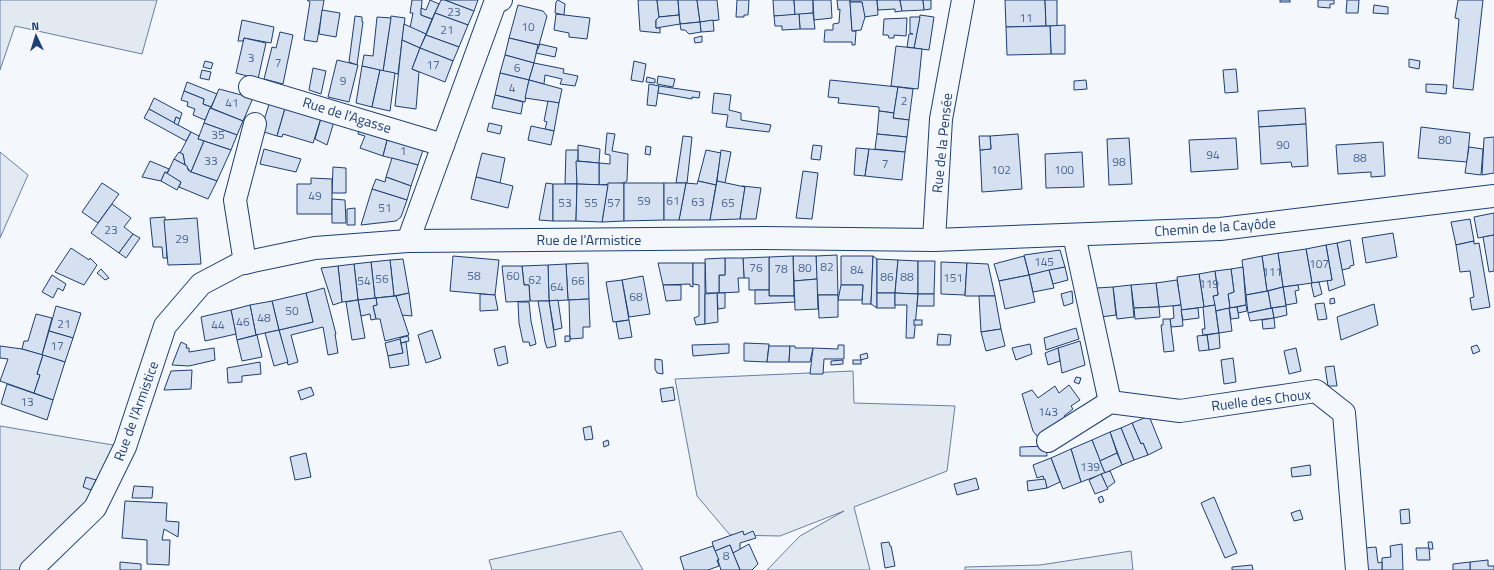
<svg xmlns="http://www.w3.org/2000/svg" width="1494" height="570" font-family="'Titillium Web',sans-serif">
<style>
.green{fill:#e3e9f0;stroke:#687fa3}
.building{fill:#d5e0f0;stroke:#1d3f73}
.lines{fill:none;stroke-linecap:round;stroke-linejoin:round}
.minor-casing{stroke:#1d3f73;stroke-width:24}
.minor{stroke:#f4f7fb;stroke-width:22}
.labels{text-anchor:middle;stroke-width:3;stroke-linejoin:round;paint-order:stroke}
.number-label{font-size:12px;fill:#4b6792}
.street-label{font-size:14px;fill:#1d3f73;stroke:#f4f7fb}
</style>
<rect width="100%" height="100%" fill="#f4f7fb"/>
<g class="green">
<polygon points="0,0 157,0 142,54 15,26 0,70"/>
<polygon points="0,152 28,175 0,238"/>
<polygon points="853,371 854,403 955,406 947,471 854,507 870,570 767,570 800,536 844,511 780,536 730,535 697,496 675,379"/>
<polygon points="0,426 125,447 95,508 31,570 0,570"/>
<polygon points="621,531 643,570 492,570 489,560"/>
<polygon points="1131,551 1133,570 965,570 965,567 1040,565"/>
</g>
<g class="building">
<polygon points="307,0 324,0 317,42 304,40 310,2"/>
<polygon points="412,0 422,0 421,15 432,19 426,34 410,28 413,13 410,13"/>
<polygon points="430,0 439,4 432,19 421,15 421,8 426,10"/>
<polygon points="441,0 445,0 474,11 468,25 435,13"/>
<polygon points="445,0 478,0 474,11"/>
<polygon points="558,0 565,4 564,15 555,13 556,2"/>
<polygon points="638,0 657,0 659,17 656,20 656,28 660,28 660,33 640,31"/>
<polygon points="657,0 678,0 679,15 659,17"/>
<polygon points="678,0 697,0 700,22 680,24"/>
<polygon points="697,0 717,0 719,20 700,22"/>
<polygon points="737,0 749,0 748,15 744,15 744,17 736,17"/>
<polygon points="773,0 794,0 795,15 774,16"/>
<polygon points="794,0 813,0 813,13 795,15"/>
<polygon points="813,0 831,0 832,18 814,20"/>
<polygon points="837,0 850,0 852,31 856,31 855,45 852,45 852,42 824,42 825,30 833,30 833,24 839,23 840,9 838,10"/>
<polygon points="850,0 877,0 878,15 864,17 862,2 850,2"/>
<polygon points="877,0 900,0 902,11 895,12 895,9 878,10"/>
<polygon points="900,0 923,0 924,10 902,11"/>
<polygon points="923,0 931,0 931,9 924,10"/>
<polygon points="1005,0 1045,0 1046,26 1006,27"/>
<polygon points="1045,0 1057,0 1057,26 1046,26"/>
<rect x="1280" y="0" width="10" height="2"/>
<polygon points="1318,0 1334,0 1334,4 1330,4 1330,8 1318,7"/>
<polygon points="1347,0 1359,0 1358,13 1346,13"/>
<polygon points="1458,0 1483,0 1473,90 1453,88 1459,19 1455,18"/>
<polygon points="850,2 862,2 865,17 861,30 852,31"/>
<polygon points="518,5 543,11 547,16 539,45 509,38"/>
<polygon points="1374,5 1388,7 1388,14 1373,13"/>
<polygon points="322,10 340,13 336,37 319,34"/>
<polygon points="435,13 468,25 459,47 426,35"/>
<polygon points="813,13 815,29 800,29 799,14"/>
<polygon points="556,14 590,18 587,39 569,37 569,33 554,30"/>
<polygon points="799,14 800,29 782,30 782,26 775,26 774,16"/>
<polygon points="679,15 680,24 656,28 656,20 659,17"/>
<polygon points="920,15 934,17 929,50 914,48"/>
<polygon points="355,16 362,17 362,22 363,22 357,65 349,62"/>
<polygon points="391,16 405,18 398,74 383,71"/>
<polygon points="377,17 391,18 383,71 362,66 364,55 373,56"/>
<polygon points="910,17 920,17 914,48 907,47 909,34 913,34 910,33"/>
<polygon points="907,18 906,36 894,35 894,38 889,38 888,35 883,35 884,19"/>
<polygon points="242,20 274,27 271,43 244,38 243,41 238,41"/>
<polygon points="713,20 714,31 701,32 700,22"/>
<polygon points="700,22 701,32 689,34 685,30 681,30 680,24"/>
<polygon points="404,24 426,34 420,48 402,40"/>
<polygon points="1065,25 1065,54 1051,54 1050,26"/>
<polygon points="1050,26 1051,54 1007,55 1006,27"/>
<polygon points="280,32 293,35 283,84 264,79 272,47 276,48"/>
<polygon points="426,35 459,47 453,61 420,48"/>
<polygon points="702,36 702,42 695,43 694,38"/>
<polygon points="244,38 266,43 258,79 236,73"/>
<polygon points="509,38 538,45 534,63 505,55"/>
<polygon points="402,40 420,48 412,69 419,72 416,109 395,106"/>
<polygon points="540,44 557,48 555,57 536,53"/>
<polygon points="896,46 922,49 918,89 891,86"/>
<polygon points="420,48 453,61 445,82 412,69"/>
<polygon points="505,55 534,63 529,80 500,73"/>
<polygon points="1409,59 1420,61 1419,69 1409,67"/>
<polygon points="337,60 358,65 349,102 328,97"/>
<polygon points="205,61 213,63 211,69 203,67"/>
<polygon points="634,61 646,64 643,82 631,80"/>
<polygon points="534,63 564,69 563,73 578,76 575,86 560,84 562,79 545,75 544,84 529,80"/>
<polygon points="362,66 380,70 372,107 356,103"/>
<polygon points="313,68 326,71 321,94 309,90"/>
<polygon points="1236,69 1238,92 1225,93 1223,70"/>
<polygon points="202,70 211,72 209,80 200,78"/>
<polygon points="380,70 395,73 390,111 372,107"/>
<polygon points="500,73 529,80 525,102 495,95"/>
<polygon points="658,76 675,79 673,87 657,84"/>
<polygon points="647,77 655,79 655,83 646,82"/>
<polygon points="529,80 562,89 559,103 525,98"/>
<polygon points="830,80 898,87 894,113 879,111 879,107 838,103 839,98 828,97"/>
<polygon points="1086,80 1087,89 1074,90 1074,81"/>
<polygon points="187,82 217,94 211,107 203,104 204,99 184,91"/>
<polygon points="649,84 659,86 656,106 647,105"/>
<polygon points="1426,84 1447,85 1446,94 1426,92"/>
<polygon points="659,86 700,92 699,98 692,97 692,99 658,93"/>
<polygon points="898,87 913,89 909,120 893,118"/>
<polygon points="219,89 253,98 243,121 211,108"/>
<polygon points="184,91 204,99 203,104 211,107 205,120 193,115 195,109 187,106 188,102 181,100"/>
<polygon points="714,93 731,95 729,110 741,113 741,120 771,125 769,132 726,127 728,115 712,113"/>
<polygon points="495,95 523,102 521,114 492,108"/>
<polygon points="154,98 182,113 180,119 176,117 174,123 149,109"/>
<polygon points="270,101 286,105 277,136 264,132 262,127"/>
<polygon points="548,101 559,103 554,131 545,129 547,122 544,121"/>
<polygon points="286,105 322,115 313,143 283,134 282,137 277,136"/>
<polygon points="210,108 243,121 237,135 204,123"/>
<polygon points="1305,108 1306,124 1259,127 1258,111"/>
<polygon points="149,109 191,132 186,141 144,118"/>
<polygon points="879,111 894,113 893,118 909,120 907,137 877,134"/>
<polygon points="322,115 335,118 327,145 315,139"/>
<polygon points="176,117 180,119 178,125 174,123"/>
<polygon points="204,123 237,135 231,150 198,139"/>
<polygon points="489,123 502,126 500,134 487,131"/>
<polygon points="1306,124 1308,166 1292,167 1291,162 1261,164 1259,127"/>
<polygon points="361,125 388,137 383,156 360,148 365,136 358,134"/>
<polygon points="531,126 554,131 551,145 528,140"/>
<polygon points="1421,127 1470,133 1467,162 1418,158"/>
<polygon points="191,132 199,136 198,139 204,141 191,172 185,165 183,154 180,153"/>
<polygon points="607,133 615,134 612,151 628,154 627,181 624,183 599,185 599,163 610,164 610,155 605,154"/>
<polygon points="877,134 907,137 905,152 875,149"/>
<polygon points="1018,134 1022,189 982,192 980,150 991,149 990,136"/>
<polygon points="683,136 692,137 687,183 676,183"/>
<polygon points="979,136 990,136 991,149 980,150"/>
<polygon points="388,137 424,147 418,165 383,156"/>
<polygon points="1494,137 1494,173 1482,175 1484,138"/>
<polygon points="1129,138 1132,184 1109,185 1107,139"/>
<polygon points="1236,138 1238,169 1191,172 1189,140"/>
<polygon points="204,141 231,150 217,181 191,172"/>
<polygon points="1383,142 1385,176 1371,177 1371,172 1338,174 1336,145"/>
<polygon points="578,145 600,149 599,163 578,161"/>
<polygon points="813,145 822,146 820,160 811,159"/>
<polygon points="646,146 651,147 650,155 645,154"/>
<polygon points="1469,147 1483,149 1481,175 1465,173"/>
<polygon points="856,148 869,149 865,176 854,175"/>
<polygon points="264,149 301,159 296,172 260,164"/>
<polygon points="869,149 905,152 902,180 865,176"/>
<polygon points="566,150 578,150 577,184 565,184"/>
<polygon points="706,150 721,153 716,185 698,181"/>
<polygon points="721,150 731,152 725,183 717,181"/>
<polygon points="179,152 183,154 185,165 174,159"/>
<polygon points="1082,152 1084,187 1046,188 1045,154"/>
<polygon points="482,153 505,158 500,183 476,177"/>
<polygon points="392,158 418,165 411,186 386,177"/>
<polygon points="174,159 187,166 188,170 191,172 217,181 208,199 179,187 181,182 167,174"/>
<polygon points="150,161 169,169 167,173 165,172 161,181 142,177"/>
<polygon points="576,161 599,163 599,185 577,184"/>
<polygon points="333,167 346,168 346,193 332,193"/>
<polygon points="803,171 818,173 812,219 796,218"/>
<polygon points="165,172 181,182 177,190 161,181"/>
<polygon points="386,177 411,186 407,200 372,189 376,179 385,182"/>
<polygon points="476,177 513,186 508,208 471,199"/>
<polygon points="311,178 332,179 332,214 297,214 297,184 311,184"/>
<polygon points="698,181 716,185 710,220 679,220 686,183 697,184"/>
<polygon points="717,181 745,187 740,219 710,220"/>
<polygon points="102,183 119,194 98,223 82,212"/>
<polygon points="546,183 553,184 553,221 539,220"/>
<polygon points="608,183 624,183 624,221 602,222"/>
<polygon points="624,183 664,183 664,220 624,221"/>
<polygon points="664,183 686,183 679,220 664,220"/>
<polygon points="553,184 577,184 576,221 553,221"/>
<polygon points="577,184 608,185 602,222 576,221"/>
<polygon points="742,186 761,188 756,219 740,219 745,187"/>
<polygon points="372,189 407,200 401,217 396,221 361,225"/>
<polygon points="332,199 345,200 346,223 332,223"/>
<polygon points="112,204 131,218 124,227 133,234 119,253 91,233"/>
<polygon points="355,208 355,225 347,225 347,209"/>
<polygon points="1494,213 1494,235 1478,238 1474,217"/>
<polygon points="165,217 167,258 163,258 162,247 153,247 150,218"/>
<polygon points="197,218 201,264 168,265 164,220"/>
<polygon points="1470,219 1474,241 1456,245 1451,222"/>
<polygon points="1393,233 1397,257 1366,263 1362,238"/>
<polygon points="133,234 140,238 126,258 119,253"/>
<polygon points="1494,235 1494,271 1489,272 1483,237"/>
<polygon points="1350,240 1354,265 1350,266 1350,268 1342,270 1337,243"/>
<polygon points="1474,241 1474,244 1479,243 1490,307 1472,310 1470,298 1474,297 1470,271 1460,272 1456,245"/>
<polygon points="1337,243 1345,285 1329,291 1327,280 1332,280 1326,245"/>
<polygon points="1326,245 1332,280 1312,283 1306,249"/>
<polygon points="71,248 89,260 90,258 97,265 84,285 55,272"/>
<polygon points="1306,249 1312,283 1283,287 1278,253"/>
<polygon points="1060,250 1065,267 1029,275 1024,255"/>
<polygon points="1278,253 1283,287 1267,291 1262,256"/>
<polygon points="837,255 838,295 817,295 816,256"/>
<polygon points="453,256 499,260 495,295 450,291"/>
<polygon points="793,256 816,256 817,279 794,281"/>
<polygon points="793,256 794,296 769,296 769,257"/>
<polygon points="841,256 873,256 871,304 862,304 863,285 841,285"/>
<polygon points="873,256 877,259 877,308 871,304"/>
<polygon points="1024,256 1029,275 999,281 994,264"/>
<polygon points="1262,256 1267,291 1246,295 1242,260"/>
<polygon points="769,257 769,290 749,290 749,278 744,278 743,258"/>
<polygon points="725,258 743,258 744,278 738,278 739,292 719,293 719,275 725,275"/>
<polygon points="725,258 725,275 719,275 719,293 706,293 705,259"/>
<polygon points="403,259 409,293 394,296 390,260"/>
<polygon points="877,259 898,260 895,293 877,293"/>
<polygon points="390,260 394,296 375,298 371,262"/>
<polygon points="898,260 918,261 918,294 895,293"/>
<polygon points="918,261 935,261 934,294 918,294"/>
<polygon points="371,262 375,298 358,300 354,264"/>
<polygon points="941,262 967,263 965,295 941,294"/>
<polygon points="588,263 589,299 568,300 566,264"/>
<polygon points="658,263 693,263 693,287 690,286 690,284 663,285"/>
<polygon points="693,263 705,263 705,324 696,325 694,318 699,316 699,285 693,284"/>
<polygon points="967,263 988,264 995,296 965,296"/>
<polygon points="354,264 358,300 342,302 338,266"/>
<polygon points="566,264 568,300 549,301 548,265"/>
<polygon points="548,265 549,301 530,301 529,285 524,285 522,266"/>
<polygon points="338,266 342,302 333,305 321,268"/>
<polygon points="502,266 522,266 524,285 529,285 530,301 506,302"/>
<polygon points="1065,267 1068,280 1053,284 1049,270"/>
<polygon points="1243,267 1246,305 1230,308 1228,294 1234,292 1231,269"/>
<polygon points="101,269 109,278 105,280 97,273"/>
<polygon points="1231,269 1234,292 1228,294 1230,308 1215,311 1213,296 1218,295 1215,271"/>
<polygon points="1049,270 1054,288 1033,292 1029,275"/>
<polygon points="1215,271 1218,295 1213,296 1215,305 1204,307 1199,274"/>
<polygon points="1199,274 1204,307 1181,310 1177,277"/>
<polygon points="52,275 66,284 63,291 58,288 53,298 42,292"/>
<polygon points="1029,275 1035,302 1005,309 999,281"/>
<polygon points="643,276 650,314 629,317 622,280"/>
<polygon points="817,279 818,309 795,310 794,281"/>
<polygon points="622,280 629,320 613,322 606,282"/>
<polygon points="1177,280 1181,305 1159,307 1156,283"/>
<polygon points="1319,282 1322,294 1314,297 1311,283"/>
<polygon points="1156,283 1159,307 1134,308 1131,285"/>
<polygon points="663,285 681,285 681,300 666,301"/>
<polygon points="841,285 863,285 862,300 838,300"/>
<polygon points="1131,285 1134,317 1117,319 1113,287"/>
<polygon points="1298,285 1299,290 1295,291 1297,303 1286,305 1283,287"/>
<polygon points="1113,287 1116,315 1101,317 1096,288"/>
<polygon points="1283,287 1286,306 1271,308 1268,291"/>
<polygon points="324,288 336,334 335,334 338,353 328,355 323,327 291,335 298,362 288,365 279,330 313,322 306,293"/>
<polygon points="755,290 769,290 769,296 794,296 795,302 755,304"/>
<polygon points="1072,291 1073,303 1064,306 1061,294"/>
<polygon points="1268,291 1271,308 1248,313 1246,295"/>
<polygon points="306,293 313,322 279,330 272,301"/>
<polygon points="409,293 412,316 401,315 396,296"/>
<polygon points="717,293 725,293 725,308 718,309"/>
<polygon points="717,293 718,322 705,324 705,294"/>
<rect x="877" y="293" width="18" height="15"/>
<polygon points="895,293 918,294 914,338 906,338 907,305 895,305"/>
<polygon points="480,294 495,295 498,310 480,311"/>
<polygon points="918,294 934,294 934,306 917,306"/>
<polygon points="818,295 838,295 838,317 819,318"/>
<polygon points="396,296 409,335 385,341 380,319 376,319 373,306 377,305 376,298"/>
<polygon points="979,296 995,296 1001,329 981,332"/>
<polygon points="376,298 377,305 373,306 376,319 371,320 370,314 361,316 358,300"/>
<polygon points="1334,298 1335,303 1330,304 1330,299"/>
<polygon points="589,299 590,327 583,327 583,338 570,339 569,300"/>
<polygon points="358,300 365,338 352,340 346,302"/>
<polygon points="558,300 562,328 554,330 549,301"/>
<polygon points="272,301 279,330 256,335 250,305"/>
<polygon points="538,301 549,301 556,346 547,348 545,342"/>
<polygon points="518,302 529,302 531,321 536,344 530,346 529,342 523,342 519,323"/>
<polygon points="1324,303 1327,319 1318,320 1315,304"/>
<polygon points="1374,304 1378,325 1341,340 1337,317"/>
<polygon points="250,305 256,335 237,340 231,310"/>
<polygon points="1181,305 1183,326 1171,327 1170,319 1174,318 1173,306"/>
<polygon points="1215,305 1219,333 1203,335 1202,329 1205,329 1203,307"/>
<polygon points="1246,305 1247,311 1238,313 1237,307"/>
<polygon points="56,306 81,313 73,338 49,331"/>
<polygon points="1286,306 1287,315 1274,318 1272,308"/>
<polygon points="1159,307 1160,317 1135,319 1134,308"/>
<polygon points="1237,307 1239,318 1231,319 1229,308"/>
<polygon points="1198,308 1199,318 1183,320 1181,310"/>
<polygon points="1229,308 1232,331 1219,333 1216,311"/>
<polygon points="1272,308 1274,318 1250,321 1248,313"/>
<polygon points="231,310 236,334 205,341 201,317"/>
<polygon points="36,314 52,318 42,355 22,349 24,341 28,341"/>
<polygon points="1274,318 1275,328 1263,329 1262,320"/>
<polygon points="1163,319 1170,319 1174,351 1164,352 1161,325 1163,325"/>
<polygon points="629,320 632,337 619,339 616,322"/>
<rect x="914" y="320" width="8" height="5"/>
<polygon points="1076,328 1079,339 1046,350 1044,338"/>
<polygon points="1001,329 1005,346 986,351 981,332"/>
<polygon points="279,330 288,362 274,366 265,333"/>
<polygon points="432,330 441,358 426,363 418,335"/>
<polygon points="49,331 73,338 65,362 42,355"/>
<polygon points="1219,333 1220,348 1209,350 1207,335"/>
<polygon points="938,334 951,335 950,345 937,345"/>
<polygon points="257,335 262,357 242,361 237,340"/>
<polygon points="1207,335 1209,350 1199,351 1197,336"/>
<polygon points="408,336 409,341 401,343 400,338"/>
<polygon points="565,336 570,336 570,341 565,342"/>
<polygon points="400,339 403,353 388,356 385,343"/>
<polygon points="1080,341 1085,365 1062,373 1058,348"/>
<polygon points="181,342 187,345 186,348 189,348 189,352 214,348 215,360 189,366 172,365"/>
<polygon points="406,342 409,365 390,368 388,356 403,353 401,343"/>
<polygon points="744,343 769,344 767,362 744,361"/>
<polygon points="729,344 729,353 693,356 692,345"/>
<polygon points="1030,344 1032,354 1016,360 1012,348"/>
<polygon points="838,345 844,345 844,359 824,359 823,374 810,374 813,348 838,349"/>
<polygon points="1477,345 1480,351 1473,354 1471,347"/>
<polygon points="0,346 22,349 43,355 37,374 40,375 34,393 0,381 8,359 0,358"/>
<polygon points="505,346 508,363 498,366 494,349"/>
<polygon points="769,346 790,346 789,362 767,362"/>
<polygon points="790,346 795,346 795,348 813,348 810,362 789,362"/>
<polygon points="1058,348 1060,361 1048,365 1045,353"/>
<polygon points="1296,348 1301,371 1289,374 1284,351"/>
<polygon points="867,353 868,358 861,360 860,355"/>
<polygon points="43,355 65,362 53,400 34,393 40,375 37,374"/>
<polygon points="1233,358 1236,382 1224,384 1221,360"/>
<polygon points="655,359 662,360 663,374 657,373 655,369"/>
<polygon points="843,360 843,364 831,365 831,361"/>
<rect x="853" y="360" width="8" height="4"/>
<polygon points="260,362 261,374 242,376 242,382 228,383 227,368"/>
<polygon points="1334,366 1337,386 1328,386 1325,367"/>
<polygon points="192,370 191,389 164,390 171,371"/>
<polygon points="1076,377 1081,378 1079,384 1074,382"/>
<polygon points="7,384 53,400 47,420 1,404"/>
<polygon points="1069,385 1080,400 1071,406 1073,409 1064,416 1067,420 1040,440 1033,431 1022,394 1032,390 1038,398 1055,386 1059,393"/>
<polygon points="311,387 314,395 301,400 298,391"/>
<polygon points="673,387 675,400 662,402 660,389"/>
<polygon points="1149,416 1162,448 1148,455 1143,443 1141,444 1132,423"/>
<polygon points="1132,423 1141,444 1143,443 1148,455 1134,460 1121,428"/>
<polygon points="591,426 593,439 585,440 583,428"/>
<polygon points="1121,428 1134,460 1122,465 1110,432"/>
<polygon points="1110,432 1117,453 1100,461 1092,440"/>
<polygon points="608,440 609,445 604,447 603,442"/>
<polygon points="1092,440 1105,473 1081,482 1071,449"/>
<polygon points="1046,446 1047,456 1020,456 1020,447"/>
<polygon points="1071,449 1081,482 1063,489 1051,458"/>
<polygon points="306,453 311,477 295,480 290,457"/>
<polygon points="1117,453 1122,465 1105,473 1100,461"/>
<polygon points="1051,458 1060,482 1047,488 1043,476 1037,478 1033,465"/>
<polygon points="1310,465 1311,475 1292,477 1291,468"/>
<polygon points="1110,471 1115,482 1107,488 1101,474"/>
<polygon points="1101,474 1108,489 1095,494 1089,480"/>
<polygon points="86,477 96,480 91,490 83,487"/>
<polygon points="976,478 979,489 957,495 954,484"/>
<polygon points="1045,479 1047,488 1028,491 1027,481"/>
<polygon points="134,486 153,487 152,498 132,498"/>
<polygon points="1102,496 1104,501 1100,503 1098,498"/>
<polygon points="1214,497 1237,553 1225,558 1201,503"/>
<polygon points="125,501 167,503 166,521 179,522 178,537 164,529 162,540 170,540 169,565 147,564 147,540 122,538"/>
<polygon points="1409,509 1410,523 1401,524 1400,510"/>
<polygon points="1300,510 1303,519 1294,521 1291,513"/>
<polygon points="743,531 744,535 753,531 756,538 740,543 740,550 733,553 730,545 715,551 712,542"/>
<polygon points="889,542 890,546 891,546 895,566 885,568 881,543"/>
<polygon points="1428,542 1432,542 1433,549 1429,549"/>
<polygon points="749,544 758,564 752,570 740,570 733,553"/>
<polygon points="1402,544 1403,570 1382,570 1382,558 1391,557 1390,546"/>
<polygon points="730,545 733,553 740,570 721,570 715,551"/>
<polygon points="713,546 719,560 717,560 719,566 708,570 684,570 680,557"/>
<polygon points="1376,547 1378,563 1382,562 1382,570 1366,570 1364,548"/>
<polygon points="1416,548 1429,548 1430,560 1417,560"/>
<polygon points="1488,560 1488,566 1494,566 1494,570 1470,570 1470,562"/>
<polygon points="120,562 141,564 141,570 120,570"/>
<polygon points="1470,562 1470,570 1453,570 1453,564"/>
<polygon points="1252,565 1253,570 1232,570 1232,567"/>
</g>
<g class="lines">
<g class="minor-casing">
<g id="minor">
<polyline points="250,87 443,145"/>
<polyline points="1074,235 1110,402 1180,411 1316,391 1344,413 1357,570"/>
<polyline points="934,240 941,119 963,0"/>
<polyline points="408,241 495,3 501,0"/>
<polyline points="245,263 235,200 255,124"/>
<polyline points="1048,441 1110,402"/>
<polyline points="31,570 95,508 125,447 165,326 201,284 239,264 315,248 408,241 763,238 934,240 1220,229 1494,196"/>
</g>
</g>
<use href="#minor" class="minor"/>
</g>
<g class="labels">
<g class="number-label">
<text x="454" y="16">23</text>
<text x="1026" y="22">11</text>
<text x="528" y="31">10</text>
<text x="447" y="34">21</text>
<text x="251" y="62">3</text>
<text x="278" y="67">7</text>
<text x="433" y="69">17</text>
<text x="517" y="72">6</text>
<text x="343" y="85">9</text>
<text x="512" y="92">4</text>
<text x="904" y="105">2</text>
<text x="232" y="107">41</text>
<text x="218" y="139">35</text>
<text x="1445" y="144">80</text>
<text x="1283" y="149">90</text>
<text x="403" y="155">1</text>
<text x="1213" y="159">94</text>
<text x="1360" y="162">88</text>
<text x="211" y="165">33</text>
<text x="1119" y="166">98</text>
<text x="885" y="168">7</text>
<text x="1001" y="174">102</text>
<text x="1064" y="174">100</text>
<text x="315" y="200">49</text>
<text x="644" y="205">59</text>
<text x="673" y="205">61</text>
<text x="698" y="206">63</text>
<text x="565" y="207">53</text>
<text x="591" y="207">55</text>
<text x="614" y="207">57</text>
<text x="728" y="207">65</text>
<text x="385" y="212">51</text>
<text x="111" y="234">23</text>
<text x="182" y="243">29</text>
<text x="1044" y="266">145</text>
<text x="1319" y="268">107</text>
<text x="827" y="271">82</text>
<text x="756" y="272">76</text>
<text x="805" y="272">80</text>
<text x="781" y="273">78</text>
<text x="857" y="274">84</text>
<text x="1272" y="276">111</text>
<text x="474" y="280">58</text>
<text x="513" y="280">60</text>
<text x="887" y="281">86</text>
<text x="907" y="281">88</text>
<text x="953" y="282">151</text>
<text x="382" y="283">56</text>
<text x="535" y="284">62</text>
<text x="364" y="285">54</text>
<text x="578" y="285">66</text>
<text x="1209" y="288">119</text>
<text x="557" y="291">64</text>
<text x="636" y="301">68</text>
<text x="292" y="315">50</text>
<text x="264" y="322">48</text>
<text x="243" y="326">46</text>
<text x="64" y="328">21</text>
<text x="218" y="329">44</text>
<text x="57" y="350">17</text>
<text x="27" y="406">13</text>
<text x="1048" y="416">143</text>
<text x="1090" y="471">139</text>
<text x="726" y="560">8</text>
</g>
<g class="street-label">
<text transform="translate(347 115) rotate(17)" y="5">Rue de l'Agasse</text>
<text transform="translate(942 143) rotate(-84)" y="5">Rue de la Pensée</text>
<text transform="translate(1215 227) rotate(-4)" y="5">Chemin de la Cayôde</text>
<text x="589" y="245">Rue de l'Armistice</text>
<text transform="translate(1261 400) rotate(-7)" y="5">Ruelle des Choux</text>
<text transform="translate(136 411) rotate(-70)" y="5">Rue de l'Armistice</text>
</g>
</g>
<g transform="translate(36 36) rotate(356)" stroke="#f4f7fb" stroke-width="3" paint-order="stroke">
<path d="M0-3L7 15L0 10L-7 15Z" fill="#1d3f73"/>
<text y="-6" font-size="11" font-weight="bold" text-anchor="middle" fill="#1d3f73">N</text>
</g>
</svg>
